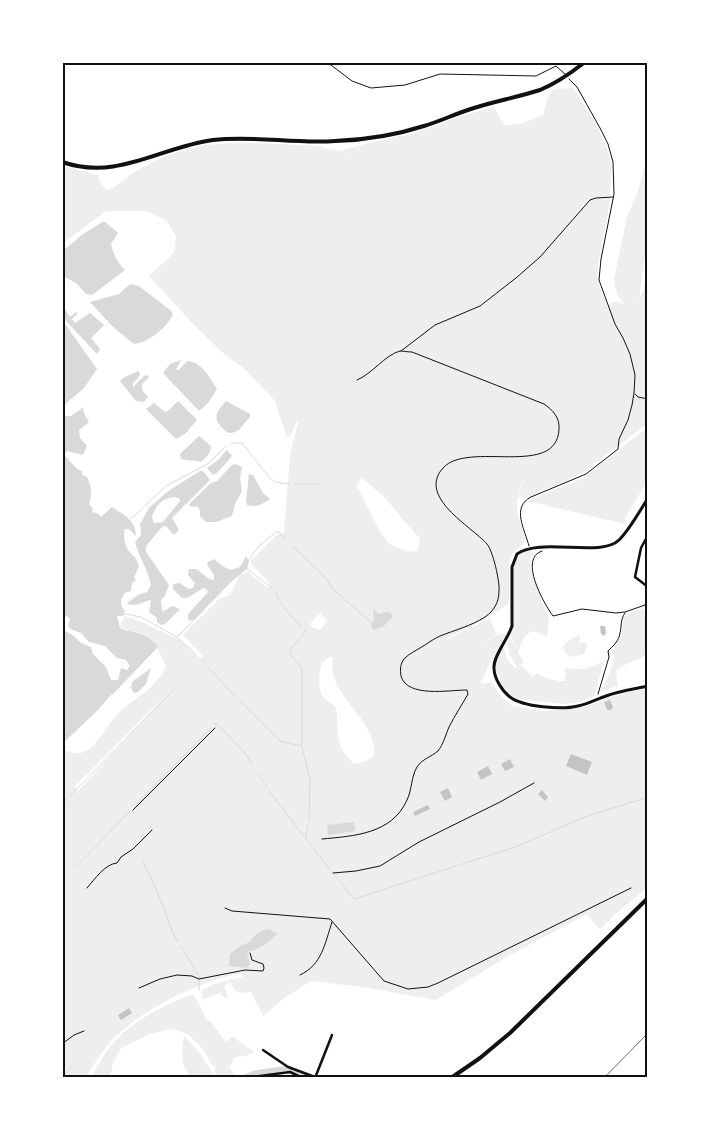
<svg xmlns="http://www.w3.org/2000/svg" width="710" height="1140" font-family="Inter,sans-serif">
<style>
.green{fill:#eee;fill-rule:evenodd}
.water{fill:#d9d9d9;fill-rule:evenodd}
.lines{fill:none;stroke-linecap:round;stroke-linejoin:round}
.stream{stroke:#d9d9d9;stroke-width:1}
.canal{stroke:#d9d9d9;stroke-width:5}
.building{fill:#c4c4c4}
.path{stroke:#111;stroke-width:1}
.service{stroke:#111;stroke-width:1}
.minor{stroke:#111;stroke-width:2.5}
.tertiary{stroke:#111;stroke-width:3}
.secondary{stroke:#111;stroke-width:4}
.primary{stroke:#111;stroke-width:4}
.rail{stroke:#707070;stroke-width:1}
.neatline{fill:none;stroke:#111;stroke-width:2}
</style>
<rect width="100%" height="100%" fill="#fff"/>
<g class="green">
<path d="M573,88L597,125L603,141H604C607,148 610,157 611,164C614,177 608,189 610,201L598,266V281L608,308L611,302H619L626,306C618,299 615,291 614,279L627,217L639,188L647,157L648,236L639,298L644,290L647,266V398L635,396L647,400V424L584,472L564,482L543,490L528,498L518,497L524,478C512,505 517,514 526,541L513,553L509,564V603L488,618L445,639L446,640L490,618L496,634L472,650L496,635L507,633L489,664L484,678L480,681L484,684L491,681L499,694L513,706L542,711L579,708L593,704L609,697L647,688V888L615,914L600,930L587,914L510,955L436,1000L363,987L311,981L283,999L263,1016L251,992L243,993L235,991L230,982L224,986L228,997L225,999L220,993L203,999L201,991L214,984L243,977L241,973C196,983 149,1005 115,1037C103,1048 95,1064 86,1077H63V750C68,751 76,755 81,753C98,747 105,728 116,716C133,697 153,693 166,667L154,641L120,627L125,616L141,622L177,638L201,659L203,656L183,635L219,599L230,595L240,575L248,572L268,588L270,583L252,565L251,561L278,534L284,532L290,454L298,423L296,422L292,433L287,438L275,401L247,371L223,353L192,323L149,276L174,253L176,236L166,220L145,211H106L63,243V166L98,175L100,182L107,190C114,189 120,182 126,178C141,167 160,158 177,152C217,137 279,145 322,146L323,148L342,151L351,157L342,150L393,137L409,135L458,117L494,107L504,125L520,124L543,115L548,97L554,89ZM362,478L384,497L420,539L418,551C409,553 392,548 386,540C375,526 368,504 357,488L350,499ZM375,610L377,614H380L385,612L393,617L384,626L374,618ZM321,612V614L327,621L320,630L311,627L310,624ZM329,657H333C325,696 378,718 374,756L364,762L355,764C334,749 339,730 336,708C333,704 330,703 326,700C316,690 319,675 322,663ZM174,687L78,791L74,787Z"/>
<polygon points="647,428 648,476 645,485 625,518 625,524 527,501 586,477 600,464"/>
<path d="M529,551L533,552L530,559L531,570L542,603L549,616L547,638C529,623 524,636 518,652L524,662L521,664L522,667L533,677L537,673C546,678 555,682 566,681L564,679L566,675L564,668C579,671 591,668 604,661L594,697L574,703L563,704L515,699L505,690L496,671V664L502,649L504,648L507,659L515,668L517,667L508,652L510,650L506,645L510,637L518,651L511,635L514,622V563C518,556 521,552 529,551Z"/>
<path d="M643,608L647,616V653C638,663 626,661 616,671L618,686L599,692L606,681L612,666L614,658V647L622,635L623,618L627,614Z"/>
<polygon points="581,634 579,642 588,644 584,654 572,657 565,653 563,646 568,641"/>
<path d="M193,994L205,1015V1018L211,1022L226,1042L232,1036L254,1052L246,1056L235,1057L229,1067L236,1077H218L215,1073V1065L213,1066L202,1048L188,1034L171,1029L150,1034L121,1048L113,1063L110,1077H93C94,1070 99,1064 103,1057C125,1023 157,1009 193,994Z"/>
<path d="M184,1036L200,1053L215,1077H191C179,1062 182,1055 184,1036Z"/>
</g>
<g class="water">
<path d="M104,221L118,233L111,244C113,254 118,263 125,270L92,295L86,294L76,283L63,276V251L83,234Z"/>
<path d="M130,284L139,286L170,310L173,314C167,328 149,342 134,344L113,327L90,302L119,294Z"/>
<polygon points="63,306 70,317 76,312 78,313 72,319 75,323 90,313 104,325 91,338 100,349 97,354 67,322 63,315"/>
<polygon points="63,321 97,369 84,388 63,406"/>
<path d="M181,360L176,370H179L187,361C201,361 210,378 217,389L208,403L199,411L163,373L170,364Z"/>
<polygon points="138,371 140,374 138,378 133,383 133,387 144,376 148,375 149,377 142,384 142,390 148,397 144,402 136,401 120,381 123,378"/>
<polygon points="178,401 197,420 185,434 176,439 146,409 154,403 165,412 168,411"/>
<path d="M226,401L250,414V417C241,426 241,433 228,433C213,421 213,415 226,401Z"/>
<path d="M84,407L83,411L89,422L79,430L80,438L87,446L83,455L67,451L64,455L77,469L82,471V475L87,477C92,488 92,493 89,504L93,508L92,512L97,513L101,517L112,507C125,516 135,519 136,536L129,529H125C122,538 126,552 135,557L139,566L134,578L136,580L132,583L131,591L125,593C120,600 119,604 125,611L123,616H117L120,628C132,633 150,633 158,647L112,695L110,693L111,695L96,712L63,743V624L65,631L73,635L81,643L91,647L93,654L106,667L111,680H118L121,668L127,670L130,666L126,660L117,658L105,646L89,642L81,633L71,629L68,626L70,619L68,617L65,616L63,620V416H71Z"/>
<path d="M199,436L211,446C210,454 207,457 201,462C193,459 188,462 181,459L180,454Z"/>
<polygon points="227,450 232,456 217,473 213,475 207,468 217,461"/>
<polygon points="235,464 242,467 240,478 242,491 235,504 232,516 216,522 206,522 200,516 200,511 198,507 189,506 190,503 211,483 217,481 232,465"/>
<path d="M200,471H203L210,480L172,518L179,530L174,535L166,526L162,527L146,546V552L169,585L165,596L161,600L162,611H164L172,606L180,609L165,624L161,625L157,622V618L149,612L151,601L150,600C143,602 134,608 127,603L138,595L147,592L151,585C148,570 139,557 135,542L141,535L140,524L149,508L167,492ZM174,497L179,498L180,501L163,522L154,523L152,517C156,505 161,499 174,497Z"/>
<path d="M249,474L253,475L263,493L270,499C263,504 256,508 247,505L246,501Z"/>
<path d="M246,556L249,561L247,569L231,582L195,619L190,621L188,619V614L208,592L206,589L204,588C197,591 189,599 182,598L173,589V584L180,583L188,589L193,588L195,583L188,575L189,569H196L209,579L214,580V575L207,565L208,562L214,559L224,567L231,570L240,567Z"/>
<polygon points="373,609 379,614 385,612 390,612 393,617 384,626 374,630 371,626 374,618"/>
<polygon points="151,668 146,684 138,692 134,693 131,688 132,682"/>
<polygon points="354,822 355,831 328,835 327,825"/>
<path d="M269,929L277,934C271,941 258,951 249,951L247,955L250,964L247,968L229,966L230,954C236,948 242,945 250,942C252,936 263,929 269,929Z"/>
</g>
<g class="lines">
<g class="stream">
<polyline points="231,443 242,443 269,477 275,482 289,484"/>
<polyline points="295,484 321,484"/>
<polyline points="131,519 166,486 209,463 226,446"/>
<polyline points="292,546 323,575 334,590 372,623"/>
<polyline points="248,561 259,546 276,532 279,532 286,540"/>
<polyline points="235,578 245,569 247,569 272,588"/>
<path d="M276,592C280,606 291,615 301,626"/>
<polyline points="125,614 141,617 177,637 203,611"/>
<path d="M305,629L306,631L290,650C291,659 300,662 302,671V747L310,779L309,821"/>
<polyline points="178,638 196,654"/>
<polyline points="201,659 205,663"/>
<polyline points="209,668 235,696"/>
<polyline points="239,700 280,741 302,746"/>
<polyline points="215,725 216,723 245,753 252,764"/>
<polyline points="258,774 267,787"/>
<polyline points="269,791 331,871"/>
<polyline points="62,804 174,689"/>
<polyline points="134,807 211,728"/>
<polyline points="306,837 308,826"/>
<polyline points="142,859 159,896 173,933 178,942"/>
<polyline points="77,866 130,811"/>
<polyline points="335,875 354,899 518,846 585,817 648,797"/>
<polyline points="181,946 200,978 199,990"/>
<polyline points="62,1077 73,1065"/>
</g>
<polyline class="canal" points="243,1078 254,1073 289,1068 310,1078"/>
</g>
<g class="building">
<polygon points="600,626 605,626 606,633 604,636 601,634"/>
<polygon points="610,700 613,707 611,710 607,710 604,702"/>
<polygon points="571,754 592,762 587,775 566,766"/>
<polygon points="510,759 514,767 505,771 501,764"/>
<polygon points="488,766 492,774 481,780 477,772"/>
<polygon points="448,788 452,797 445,801 440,792"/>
<polygon points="542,790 548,797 545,801 538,794"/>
<polygon points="428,805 430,809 415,816 413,812"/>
<polygon points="129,1008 132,1013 121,1020 118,1015"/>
</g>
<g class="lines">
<g class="path">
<polyline points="401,351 435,325 480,306 516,278 540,257 590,200 596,198 613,197"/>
<polyline points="635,394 638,397 648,399"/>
<path d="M529,546C525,530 511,507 531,497L586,474L618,449L619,439L628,420L632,405L634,393L635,375L630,354L623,338L615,324L599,280L601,259L614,194L613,162L608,144L600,128L577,87L569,79"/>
<path d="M542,551C518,558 544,604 553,616L582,609L616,613L625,612L645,605L648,597"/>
<path d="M598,694L609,657L608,651C613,646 619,641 620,633C622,625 620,620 625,613"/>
<polyline points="133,810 215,728"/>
<path d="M322,839C354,836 392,834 407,800C412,790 411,777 417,767C422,759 431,757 438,751C443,745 446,734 449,727C455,715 462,705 468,694L467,690C449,690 407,698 401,676C400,670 400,663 405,658C409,654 415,651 420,648C427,644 433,639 440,636C455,630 471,626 485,617C494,611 499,602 499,591C500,582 493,551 487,544C471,526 417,497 443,468C468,440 557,479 559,429C560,418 553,410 544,404L412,352C408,352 403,351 400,351C385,355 372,374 357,380"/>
<polyline points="333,873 356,871 380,866 419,842 500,802 534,783"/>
<path d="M87,888C95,879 105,864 117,863L121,857L133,849L152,830"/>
<polyline points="225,908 232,911 330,919 384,981 408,989 428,987 438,983 631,888"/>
<path d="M300,975C322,965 325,943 332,922"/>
<polyline points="139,988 160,979 177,975 192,976 199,979 245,970 263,971 264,968 263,964 252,960 250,953"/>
<polyline points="62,1044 74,1035 84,1031"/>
</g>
<polyline class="service" points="327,62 352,81 371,88 405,85 440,74 536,76 556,66 566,75"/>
<g class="minor">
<polyline points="648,535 641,548 635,577 648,587"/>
<polyline points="263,1050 288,1067 315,1077"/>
<polyline points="245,1078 290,1072 303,1078"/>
<polyline points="315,1078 332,1035"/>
</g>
<path class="tertiary" d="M648,498C639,512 630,529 619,540C601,558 540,537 517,554L512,567V626C508,639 493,656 494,668C494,678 502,691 510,697C523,707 562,710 578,706C588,704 597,699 606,696C619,691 634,689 648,686"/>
<path class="secondary" d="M62,162C118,181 160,147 213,140C253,135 294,144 335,141C364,140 396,135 424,126C441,121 457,113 474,108C496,101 518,97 540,90C557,83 571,73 585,62"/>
<polyline class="primary" points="451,1078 480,1058 510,1033 648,898"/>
<polyline class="rail" points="604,1078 648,1033"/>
</g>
<rect width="710" height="1140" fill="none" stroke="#ffffff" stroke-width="128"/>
<rect x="64" y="64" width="582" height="1012" class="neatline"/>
</svg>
